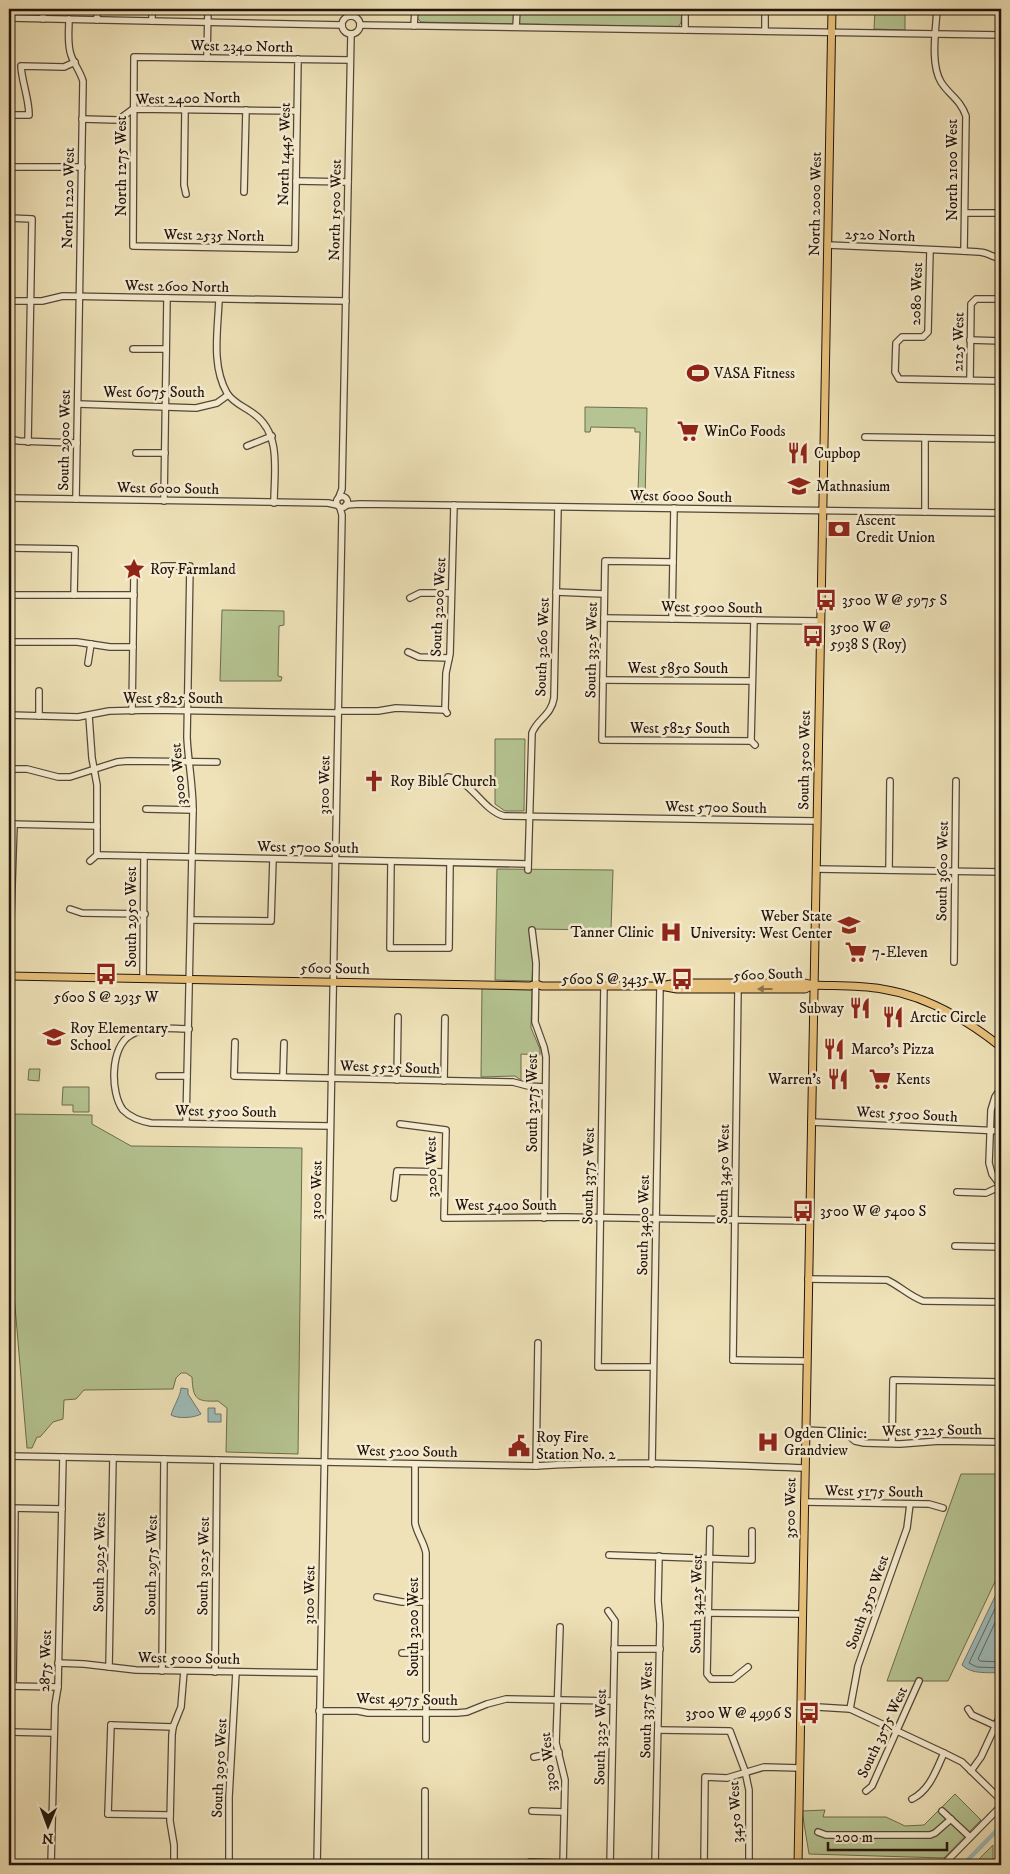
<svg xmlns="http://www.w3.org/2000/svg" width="1010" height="1874" font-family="'IM FELL DW Pica',serif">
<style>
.green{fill:#b5c492;stroke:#6b6c4e}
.water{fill:#9ebcb9;stroke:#6c7873}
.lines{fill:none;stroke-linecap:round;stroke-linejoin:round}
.shore{stroke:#606862;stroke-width:1}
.canal{stroke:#9ebcb9;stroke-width:4.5}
.minor-casing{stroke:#544736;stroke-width:8}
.major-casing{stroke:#21130b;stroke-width:9}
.minor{stroke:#f5ecd1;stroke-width:5.5}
.major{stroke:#e8c17c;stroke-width:7}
.oneway{fill:#8e7349}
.labels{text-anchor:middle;stroke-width:5;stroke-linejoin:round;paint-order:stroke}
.street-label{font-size:15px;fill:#21130b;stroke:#f5ecd1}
.poi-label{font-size:15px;fill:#21130b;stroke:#f5ecd1;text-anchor:start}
</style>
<rect width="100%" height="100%" fill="#efe2b8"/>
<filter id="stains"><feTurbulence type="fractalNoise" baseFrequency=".004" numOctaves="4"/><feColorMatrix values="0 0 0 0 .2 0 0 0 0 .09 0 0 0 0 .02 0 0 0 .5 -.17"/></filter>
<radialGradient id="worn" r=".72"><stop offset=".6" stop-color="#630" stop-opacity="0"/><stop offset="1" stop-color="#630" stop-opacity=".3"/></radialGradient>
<g class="green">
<polygon points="417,9 682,9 681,23 678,27 421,22 417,18"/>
<polygon points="875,9 905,9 905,30 874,29"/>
<polygon points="585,407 647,408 645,502 635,502 635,492 638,492 640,432 635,432 635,428 591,427 590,432 585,432"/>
<polygon points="222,610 284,611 284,625 279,626 278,676 282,677 281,681 220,681"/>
<polygon points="495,739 525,739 524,811 505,811 495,804"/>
<polygon points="497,869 613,870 611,930 529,929 533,963 532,981 495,980"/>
<polygon points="482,988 532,989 531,1028 540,1049 540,1055 521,1054 521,1080 515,1076 481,1077"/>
<polygon points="29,1069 40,1069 39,1081 28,1080"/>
<polygon points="63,1087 89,1087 89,1112 73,1112 73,1105 62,1105"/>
<path d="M1001,1090V1130H994C994,1117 993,1101 1001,1090Z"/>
<path d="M9,1114L92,1115V1124L131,1146L302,1148L298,1454L226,1452L227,1408L218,1401C196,1402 193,1399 192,1377L186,1373H181L176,1378L173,1389L84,1390L76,1399L64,1400L63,1419L53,1422L40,1437H37L32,1448H27L9,1235Z"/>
<polygon points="961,1474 1001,1474 1001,1569 948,1681 887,1681"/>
<polygon points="955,1794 981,1820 944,1858 809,1854 802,1811 825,1810 823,1817 886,1817 905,1826 924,1825"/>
<polygon points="993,1845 993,1865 973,1865"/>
</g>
<g class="water">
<path d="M181,1388L188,1389V1394L201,1414C194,1418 178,1419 171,1415C174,1405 180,1397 181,1388Z"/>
<polygon points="208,1408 215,1408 215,1414 221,1414 221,1422 208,1422"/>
<path d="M1001,1584V1673C988,1672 972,1675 962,1665Z"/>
</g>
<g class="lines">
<g class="shore">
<polyline points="1001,1596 969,1663 977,1667 1001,1668"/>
<polyline points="1001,1610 978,1659 980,1661 1001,1662"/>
</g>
<polyline class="canal" points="963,1865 1001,1826"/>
<g class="minor-casing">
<g id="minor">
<path d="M937,9C936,29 930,64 941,82C949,95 960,99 966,116L964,251"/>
<polyline points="351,16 351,9"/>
<circle cx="351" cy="25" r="9"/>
<polyline points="9,18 342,25"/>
<polyline points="43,19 43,9"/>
<path d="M69,19C69,31 67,44 71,55C74,64 80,71 83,81L76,499"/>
<polyline points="97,20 97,9"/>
<polyline points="152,21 152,9"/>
<polyline points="360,25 1001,35"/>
<polyline points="414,26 415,9"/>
<polyline points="516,27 517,9"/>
<polyline points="685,30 685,9"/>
<polyline points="765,31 765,9"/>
<polyline points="207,58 208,9"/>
<polyline points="298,59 295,249 133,246 134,57 350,60"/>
<polyline points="185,110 184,185 186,194"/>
<path d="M9,115H29C29,98 22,83 21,66L64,67L75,62"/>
<polyline points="82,119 118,120 133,109 297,111"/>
<polyline points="9,167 82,167"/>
<polyline points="296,181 348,182"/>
<polyline points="244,192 246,110"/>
<polyline points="965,213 1001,213"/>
<polyline points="9,218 32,219 28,442"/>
<path d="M828,245C878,247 929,249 979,252C987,252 993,258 1001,258"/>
<polyline points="930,251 928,332 923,337 902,337 896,343 895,372 899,379 1001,381"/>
<path d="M219,299C218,330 211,365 227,393C233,403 245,407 254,414C282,434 274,472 274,503"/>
<polyline points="9,301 42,301 63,296 346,301"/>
<polyline points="970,340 1001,341"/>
<polyline points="133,349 166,349"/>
<polyline points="970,380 971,304 976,299 1001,299"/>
<polyline points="78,404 196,408 217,403 228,395"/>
<polyline points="865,437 1001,439"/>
<polyline points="9,439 19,441 77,443"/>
<polyline points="247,446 272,436"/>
<polyline points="136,453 165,453"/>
<circle cx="342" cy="502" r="5.5"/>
<polyline points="339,497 342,489 351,34"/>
<polyline points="9,498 328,503 337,505"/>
<polyline points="164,501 167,298"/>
<polyline points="346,505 360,504 1001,513"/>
<polyline points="925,512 925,438"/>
<polyline points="9,548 75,549 74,595"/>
<polyline points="673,562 605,561 602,740 751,741 755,745"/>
<path d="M163,566H190L187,737C188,761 193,785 193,810L186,1123"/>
<polyline points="556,592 604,594"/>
<polyline points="9,595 134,595"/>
<polyline points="410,598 420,593 451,593"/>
<polyline points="604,618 820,621"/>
<polyline points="672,619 674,508"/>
<polyline points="9,642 77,642 110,647 133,647"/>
<polyline points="408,652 419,657 449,658"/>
<polyline points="88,663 91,644"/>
<polyline points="603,680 752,681"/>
<polyline points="132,711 134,573"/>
<polyline points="338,711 378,711 396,708 445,710"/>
<polyline points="447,713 445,710 446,673 450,654 454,505"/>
<polyline points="9,715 78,717 109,711 151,710 338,713"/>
<polyline points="1000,715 1001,713"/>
<polyline points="39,716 39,691"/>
<polyline points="89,716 92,758 97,785 97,855"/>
<polyline points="751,741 754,620"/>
<polyline points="9,769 27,769 58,777 70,777 117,762 128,761 217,762"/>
<path d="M448,777C472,780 482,810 504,816L816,821"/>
<polyline points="146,809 193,810"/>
<polyline points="9,824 97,826"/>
<polyline points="90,861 97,855 528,864"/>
<polyline points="391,862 390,948 449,948 450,863"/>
<polyline points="816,869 1001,872"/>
<path d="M528,870L532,733C538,718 551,716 554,698L558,507"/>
<polyline points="889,870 890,781"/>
<polyline points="70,909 82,913 145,914"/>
<polyline points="191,920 271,921 273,859"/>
<polyline points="532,930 536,963 535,1022 544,1047 546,1057 544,1218"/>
<polyline points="954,962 956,781"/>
<polyline points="9,976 14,824"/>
<polyline points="143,978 144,856"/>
<polyline points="604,985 598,1367 653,1367"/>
<path d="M189,1029C170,1029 148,1025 131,1035C110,1046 110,1093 123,1110C131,1118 140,1121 151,1123L330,1126"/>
<polyline points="235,1042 234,1076 513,1082 528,1086 545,1087"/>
<polyline points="159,1076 187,1076"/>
<polyline points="283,1077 284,1043"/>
<polyline points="397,1080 398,1017"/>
<polyline points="444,1081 445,1018"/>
<polyline points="1001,1088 995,1097 991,1110 989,1163 992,1174 1001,1186"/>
<polyline points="811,1122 1001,1131"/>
<polyline points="400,1124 446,1130 444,1218 564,1217 809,1221"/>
<polyline points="957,1192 986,1193 1001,1186"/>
<polyline points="394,1198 397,1171 444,1172"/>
<polyline points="955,1246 1001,1247"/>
<path d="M808,1279L887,1280C900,1286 909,1296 923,1301L1001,1302"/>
<polyline points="733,1360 738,988"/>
<polyline points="733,1360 807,1361"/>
<polyline points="806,1430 844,1432 855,1441 864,1443 900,1444 940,1441 1001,1442"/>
<polyline points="892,1443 893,1380 1001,1382"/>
<path d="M9,1456L536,1466C625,1460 715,1465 804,1468"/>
<path d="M415,1464V1523C417,1534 424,1542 426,1553V1739"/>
<polyline points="652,1464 660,986"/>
<polyline points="536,1466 538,1343"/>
<polyline points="804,1502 929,1504 943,1508"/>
<polyline points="9,1508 62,1509"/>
<polyline points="710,1529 707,1674 711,1679 733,1679 748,1667"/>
<polyline points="609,1555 752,1560 752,1531"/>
<polyline points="377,1597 402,1602 426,1602"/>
<polyline points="608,1611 615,1621 610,1865"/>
<polyline points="708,1613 802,1614"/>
<polyline points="560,1627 556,1743 565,1780 563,1865"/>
<polyline points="614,1649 660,1649"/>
<polyline points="402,1653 426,1653"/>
<polyline points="58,1663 84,1664 136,1670 320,1673"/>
<polyline points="109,1667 113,1458"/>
<polyline points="162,1671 164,1459"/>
<polyline points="215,1672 217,1460"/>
<polyline points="9,1686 58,1687"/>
<polyline points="13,1686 15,1509"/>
<polyline points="801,1706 850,1709 944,1753 962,1762 1001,1800"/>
<polyline points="850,1709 858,1666 907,1528 910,1504"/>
<polyline points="968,1709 972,1715 996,1726"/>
<polyline points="319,1711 358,1711 368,1713 457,1713 467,1712 487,1704 506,1699 613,1701"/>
<polyline points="111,1725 173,1727"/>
<polyline points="658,1730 730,1731 745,1771 749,1790 749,1865"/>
<polyline points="9,1732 54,1733"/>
<polyline points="534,1757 559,1752"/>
<polyline points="971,1771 981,1757 1001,1714"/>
<polyline points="866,1791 872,1786 919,1681"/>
<path d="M912,1799C930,1790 936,1770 944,1753"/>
<polyline points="532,1811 564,1812"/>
<polyline points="942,1811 970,1837"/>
<polyline points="108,1814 111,1725"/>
<polyline points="108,1814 170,1815"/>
<polyline points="818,1832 826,1835 930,1835 935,1833 951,1819"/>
<polyline points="530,1862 563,1863"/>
<polyline points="51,1865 55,1705 58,1687 63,1457"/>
<polyline points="174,1865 174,1845 170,1821 172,1735 173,1727 181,1707 184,1671"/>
<polyline points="229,1865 229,1797 236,1672"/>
<polyline points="317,1865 340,618 342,515 340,508"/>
<polyline points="425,1865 425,1791"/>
<polyline points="655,1865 660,1624 658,1601 659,1556"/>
<polyline points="704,1865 705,1777 727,1778 764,1767 800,1768"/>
<polyline points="943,1865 1001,1806"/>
</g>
</g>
<g class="major-casing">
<g id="major">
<polyline points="9,976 530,986 536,984 542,986 660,986"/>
<path d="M813,985L805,989H677L660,986L677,983H805L813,985C836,986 860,985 882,989C927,996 966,1019 1001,1047"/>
<polyline points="798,1865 832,9"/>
</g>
</g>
<use href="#minor" class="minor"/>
<use href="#major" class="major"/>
</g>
<defs><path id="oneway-solid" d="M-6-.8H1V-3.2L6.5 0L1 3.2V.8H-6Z" transform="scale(1.25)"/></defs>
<use class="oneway" href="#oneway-solid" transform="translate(765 989) rotate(-180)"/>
<defs>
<g id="stadium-bare" transform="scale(1.725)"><path d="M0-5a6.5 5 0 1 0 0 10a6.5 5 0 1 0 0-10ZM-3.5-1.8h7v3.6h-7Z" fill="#8f2418" stroke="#f5ecd1" stroke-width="2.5" paint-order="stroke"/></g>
<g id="supermarket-bare" transform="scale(1.725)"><path d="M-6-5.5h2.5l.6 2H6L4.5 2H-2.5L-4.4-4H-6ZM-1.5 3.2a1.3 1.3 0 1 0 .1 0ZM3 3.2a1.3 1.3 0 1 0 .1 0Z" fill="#8f2418" stroke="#f5ecd1" stroke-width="2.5" paint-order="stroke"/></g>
<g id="restaurant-bare" transform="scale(1.725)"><path d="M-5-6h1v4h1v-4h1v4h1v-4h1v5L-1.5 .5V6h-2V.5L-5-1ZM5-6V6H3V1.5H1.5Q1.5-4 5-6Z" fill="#8f2418" stroke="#f5ecd1" stroke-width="2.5" paint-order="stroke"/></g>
<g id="school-bare" transform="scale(1.725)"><path d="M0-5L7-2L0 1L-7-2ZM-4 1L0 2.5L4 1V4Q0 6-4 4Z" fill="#8f2418" stroke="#f5ecd1" stroke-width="2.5" paint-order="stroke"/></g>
<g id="bank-bare" transform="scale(1.725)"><path d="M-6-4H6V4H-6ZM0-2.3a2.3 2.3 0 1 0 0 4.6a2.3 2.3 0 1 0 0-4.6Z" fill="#8f2418" stroke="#f5ecd1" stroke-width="2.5" paint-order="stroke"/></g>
<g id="sight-bare" transform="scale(1.725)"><path d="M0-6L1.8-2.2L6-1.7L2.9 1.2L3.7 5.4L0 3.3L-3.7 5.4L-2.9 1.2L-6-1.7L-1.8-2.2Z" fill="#8f2418" stroke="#f5ecd1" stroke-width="2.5" paint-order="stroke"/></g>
<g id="bus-bare" transform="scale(1.725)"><path d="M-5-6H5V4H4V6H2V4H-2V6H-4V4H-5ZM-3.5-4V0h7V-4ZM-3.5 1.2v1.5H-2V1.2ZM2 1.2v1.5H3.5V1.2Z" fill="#8f2418" stroke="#f5ecd1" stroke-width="2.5" paint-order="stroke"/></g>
<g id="church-bare" transform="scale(1.725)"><path d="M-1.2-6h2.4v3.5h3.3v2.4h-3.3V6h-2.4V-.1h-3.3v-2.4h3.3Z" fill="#8f2418" stroke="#f5ecd1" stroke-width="2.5" paint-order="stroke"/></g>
<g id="university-bare" transform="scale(1.725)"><path d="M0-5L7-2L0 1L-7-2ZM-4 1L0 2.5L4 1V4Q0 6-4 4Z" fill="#8f2418" stroke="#f5ecd1" stroke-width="2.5" paint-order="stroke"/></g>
<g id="hospital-bare" transform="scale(1.725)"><path d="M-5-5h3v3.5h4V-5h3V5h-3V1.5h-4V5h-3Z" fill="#8f2418" stroke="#f5ecd1" stroke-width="2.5" paint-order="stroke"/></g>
<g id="civic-bare" transform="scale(1.725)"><path d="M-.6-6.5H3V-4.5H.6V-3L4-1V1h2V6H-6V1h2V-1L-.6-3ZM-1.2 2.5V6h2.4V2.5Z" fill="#8f2418" stroke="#f5ecd1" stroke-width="2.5" paint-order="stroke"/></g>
</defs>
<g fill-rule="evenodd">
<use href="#stadium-bare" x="698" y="373"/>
<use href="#supermarket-bare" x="688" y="431"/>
<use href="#restaurant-bare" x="798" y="453"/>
<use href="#school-bare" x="799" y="486"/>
<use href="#bank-bare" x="839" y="529"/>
<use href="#sight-bare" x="134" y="569"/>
<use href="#bus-bare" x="826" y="600"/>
<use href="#bus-bare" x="813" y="636"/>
<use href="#church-bare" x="374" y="781"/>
<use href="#university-bare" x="849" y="925"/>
<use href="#hospital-bare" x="671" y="932"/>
<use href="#supermarket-bare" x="856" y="952"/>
<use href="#bus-bare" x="106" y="974"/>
<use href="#bus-bare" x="682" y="979"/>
<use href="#restaurant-bare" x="860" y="1008"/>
<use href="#restaurant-bare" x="893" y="1017"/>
<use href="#school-bare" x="54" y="1037"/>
<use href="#restaurant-bare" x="834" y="1049"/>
<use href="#restaurant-bare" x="838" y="1079"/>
<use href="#supermarket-bare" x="880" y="1079"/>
<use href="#bus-bare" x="803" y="1211"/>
<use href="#hospital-bare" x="768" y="1442"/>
<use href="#civic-bare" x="519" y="1446"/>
<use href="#bus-bare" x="809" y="1713"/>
</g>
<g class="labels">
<g class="street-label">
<text transform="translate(242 46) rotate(1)" y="5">West 2340 North</text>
<text transform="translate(188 98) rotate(-1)" y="5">West 2400 North</text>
<text transform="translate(284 154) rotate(-89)" y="5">North 1445 West</text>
<text transform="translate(121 166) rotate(-90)" y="5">North 1275 West</text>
<text transform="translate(952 170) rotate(-90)" y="5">North 2100 West</text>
<text transform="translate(68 198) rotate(-89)" y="5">North 1220 West</text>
<text transform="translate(815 204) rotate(-89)" y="5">North 2000 West</text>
<text transform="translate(335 210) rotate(-89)" y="5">North 1500 West</text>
<text transform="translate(214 235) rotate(1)" y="5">West 2535 North</text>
<text transform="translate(880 235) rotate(2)" y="5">2520 North</text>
<text transform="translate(177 286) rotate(1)" y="5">West 2600 North</text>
<text transform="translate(916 294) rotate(-88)" y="5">2080 West</text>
<text transform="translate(958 342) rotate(-89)" y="5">2125 West</text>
<text x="154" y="397">West 6075 South</text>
<text transform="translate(64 440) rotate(-89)" y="5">South 2900 West</text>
<text transform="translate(168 488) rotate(1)" y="5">West 6000 South</text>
<text transform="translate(681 496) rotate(1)" y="5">West 6000 South</text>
<text transform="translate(438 607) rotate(-87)" y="5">South 3200 West</text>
<text transform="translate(712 607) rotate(1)" y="5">West 5900 South</text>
<text transform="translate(542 647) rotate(-88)" y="5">South 3260 West</text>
<text transform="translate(591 650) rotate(-89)" y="5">South 3325 West</text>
<text x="678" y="673">West 5850 South</text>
<text x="173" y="703">West 5825 South</text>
<text x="680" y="733">West 5825 South</text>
<text transform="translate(804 760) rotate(-89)" y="5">South 3500 West</text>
<text transform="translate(178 774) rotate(-95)" y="5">3000 West</text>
<text transform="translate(324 785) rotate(-89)" y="5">3100 West</text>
<text transform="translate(716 807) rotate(1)" y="5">West 5700 South</text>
<text transform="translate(308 847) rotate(1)" y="5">West 5700 South</text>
<text transform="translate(942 871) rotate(-89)" y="5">South 3600 West</text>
<text transform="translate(131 917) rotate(-90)" y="5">South 2950 West</text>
<text transform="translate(335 968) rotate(1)" y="5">5600 South</text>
<text transform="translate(768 974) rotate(-2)" y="5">5600 South</text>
<text transform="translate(390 1067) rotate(2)" y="5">West 5525 South</text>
<text transform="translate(532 1103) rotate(-90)" y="5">South 3275 West</text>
<text transform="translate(226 1111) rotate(1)" y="5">West 5500 South</text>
<text transform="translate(907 1114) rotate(3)" y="5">West 5500 South</text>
<text transform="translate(431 1167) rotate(-91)" y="5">3200 West</text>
<text transform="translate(723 1174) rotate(-89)" y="5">South 3450 West</text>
<text transform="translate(588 1176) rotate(-89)" y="5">South 3375 West</text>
<text transform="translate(316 1190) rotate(-89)" y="5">3100 West</text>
<text x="506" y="1210">West 5400 South</text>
<text transform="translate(643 1225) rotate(-89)" y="5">South 3400 West</text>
<text transform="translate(932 1430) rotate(-1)" y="5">West 5225 South</text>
<text transform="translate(407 1451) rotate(1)" y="5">West 5200 South</text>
<text transform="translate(874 1491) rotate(1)" y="5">West 5175 South</text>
<text transform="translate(790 1508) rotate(-89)" y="5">3500 West</text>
<text transform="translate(99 1562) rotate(-89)" y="5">South 2925 West</text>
<text transform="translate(151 1565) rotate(-89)" y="5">South 2975 West</text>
<text transform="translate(203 1566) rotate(-89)" y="5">South 3025 West</text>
<text transform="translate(309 1595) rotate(-89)" y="5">3100 West</text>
<text transform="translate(867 1602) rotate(-70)" y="5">South 3550 West</text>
<text transform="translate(696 1604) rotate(-89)" y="5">South 3425 West</text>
<text transform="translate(413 1627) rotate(-90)" y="5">South 3200 West</text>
<text transform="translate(189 1658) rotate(1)" y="5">West 5000 South</text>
<text transform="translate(45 1661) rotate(-88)" y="5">2875 West</text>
<text transform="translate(407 1699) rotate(1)" y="5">West 4975 South</text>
<text transform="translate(646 1710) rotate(-89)" y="5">South 3375 West</text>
<text transform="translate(882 1732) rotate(-65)" y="5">South 3575 West</text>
<text transform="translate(600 1737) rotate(-89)" y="5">South 3325 West</text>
<text transform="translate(548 1762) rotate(-96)" y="5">3300 West</text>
<text transform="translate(219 1768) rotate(-87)" y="5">South 3050 West</text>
<text transform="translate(735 1812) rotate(-93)" y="5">3450 West</text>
</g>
<g class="poi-label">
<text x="714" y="378">VASA Fitness</text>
<text x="704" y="436">WinCo Foods</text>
<text x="814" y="458">Cupbop</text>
<text x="816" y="491">Mathnasium</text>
<text x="856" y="525">Ascent<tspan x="856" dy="17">Credit Union</tspan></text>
<text x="150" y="574">Roy Farmland</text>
<text x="842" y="605">3500 W @ 5975 S</text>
<text x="830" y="632">3500 W @<tspan x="830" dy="17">5938 S (Roy)</tspan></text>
<text x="390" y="786">Roy Bible Church</text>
<text x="832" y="921" text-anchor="end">Weber State<tspan x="832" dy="17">University: West Center</tspan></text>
<text x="654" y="937" text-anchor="end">Tanner Clinic</text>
<text x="872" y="957">7-Eleven</text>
<text x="666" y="984" text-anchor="end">5600 S @ 3435 W</text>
<text x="106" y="1002" text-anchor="middle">5600 S @ 2935 W</text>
<text x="844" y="1013" text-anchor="end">Subway</text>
<text x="910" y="1022">Arctic Circle</text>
<text x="70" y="1033">Roy Elementary<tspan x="70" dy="17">School</tspan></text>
<text x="851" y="1054">Marco's Pizza</text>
<text x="821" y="1084" text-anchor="end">Warren's</text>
<text x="896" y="1084">Kents</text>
<text x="820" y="1216">3500 W @ 5400 S</text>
<text x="784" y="1438">Ogden Clinic:<tspan x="784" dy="17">Grandview</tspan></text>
<text x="536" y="1442">Roy Fire<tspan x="536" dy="17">Station No. 2</tspan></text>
<text x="792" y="1718" text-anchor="end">3500 W @ 4996 S</text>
</g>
</g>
<rect width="1010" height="1874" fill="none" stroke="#efe2b8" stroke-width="30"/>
<rect x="10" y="10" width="990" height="1854" fill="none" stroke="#21130b" stroke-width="2.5"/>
<rect x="15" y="15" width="980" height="1844" fill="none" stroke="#21130b"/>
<g transform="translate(48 1826) rotate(181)" stroke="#f5ecd1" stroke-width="4" paint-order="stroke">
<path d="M0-4L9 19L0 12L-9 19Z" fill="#21130b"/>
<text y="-8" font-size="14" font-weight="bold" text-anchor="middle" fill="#21130b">N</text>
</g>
<path d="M828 1842v8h119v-8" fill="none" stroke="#21130b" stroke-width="2.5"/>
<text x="835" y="1842" font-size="15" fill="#21130b" stroke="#f5ecd1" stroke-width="4" paint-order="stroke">200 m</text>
<rect width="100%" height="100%" filter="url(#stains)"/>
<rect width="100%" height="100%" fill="url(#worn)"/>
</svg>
